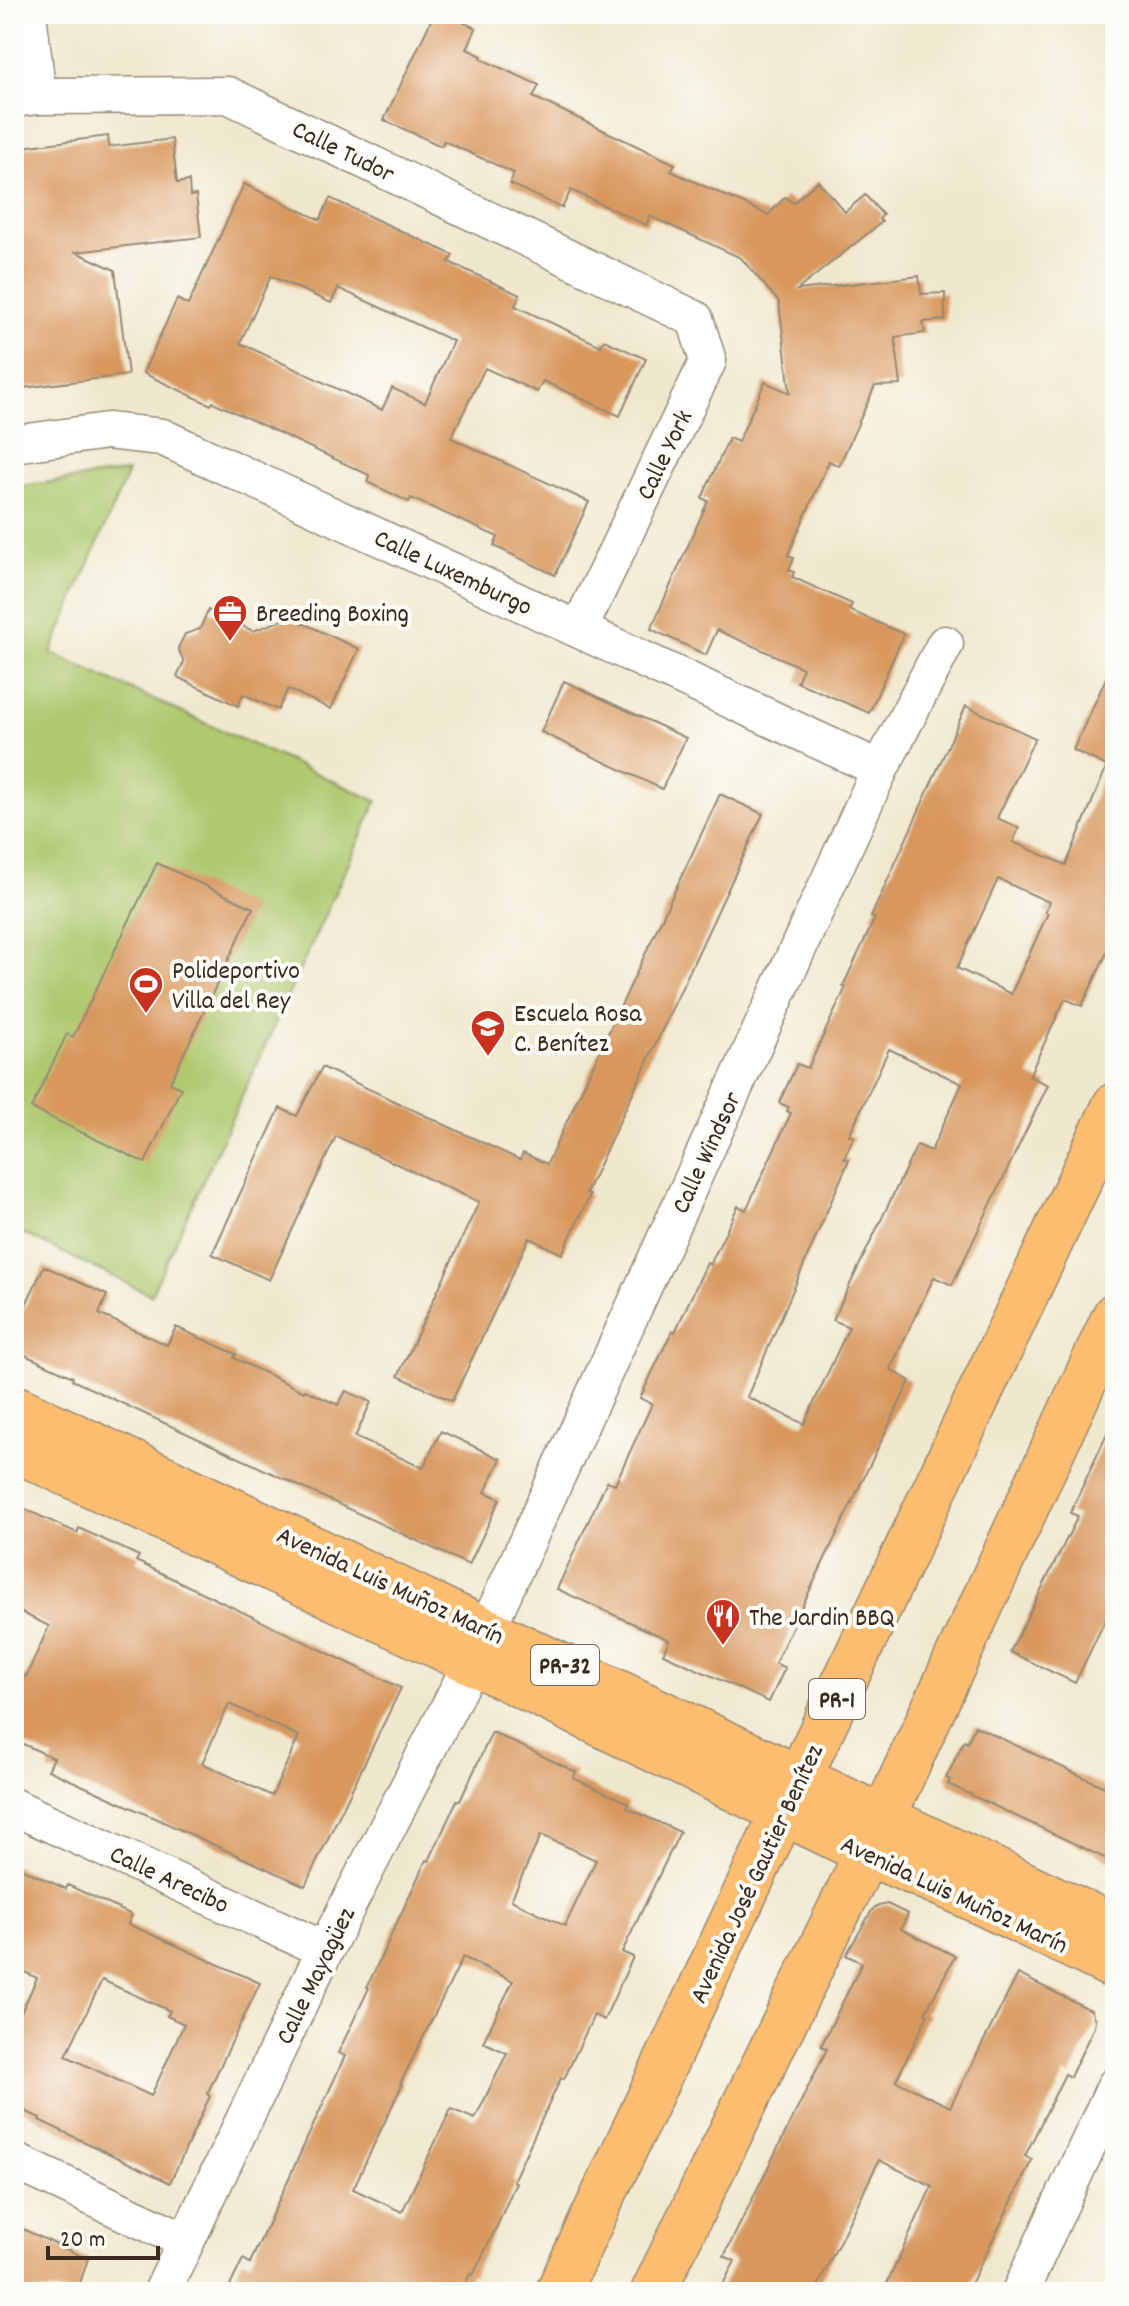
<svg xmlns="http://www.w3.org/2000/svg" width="1129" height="2306" font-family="Dekko,sans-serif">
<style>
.green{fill:#afc96f;stroke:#757a46;stroke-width:2}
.building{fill:#d8985d;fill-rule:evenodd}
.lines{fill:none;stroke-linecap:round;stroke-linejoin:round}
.street-casing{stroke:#968976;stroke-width:39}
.primary-casing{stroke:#968976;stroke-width:47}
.street{stroke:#fff;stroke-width:36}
.primary{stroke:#fcbd6f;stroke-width:44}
.labels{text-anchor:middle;stroke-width:8;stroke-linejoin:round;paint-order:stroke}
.shield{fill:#fdfcf7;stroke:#75695f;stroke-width:2}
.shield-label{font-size:24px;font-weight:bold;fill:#3b2a1e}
.street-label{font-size:26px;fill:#3b2a1e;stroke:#fdfcf7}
.poi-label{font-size:26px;fill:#3b2a1e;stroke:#fdfcf7;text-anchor:start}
</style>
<rect width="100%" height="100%" fill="#fdfcf7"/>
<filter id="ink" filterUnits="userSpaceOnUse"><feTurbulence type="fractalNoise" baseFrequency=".0125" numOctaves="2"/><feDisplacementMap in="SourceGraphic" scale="16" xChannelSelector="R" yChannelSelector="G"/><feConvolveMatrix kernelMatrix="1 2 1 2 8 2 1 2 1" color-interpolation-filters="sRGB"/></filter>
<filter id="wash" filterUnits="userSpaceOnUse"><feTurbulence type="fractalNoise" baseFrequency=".006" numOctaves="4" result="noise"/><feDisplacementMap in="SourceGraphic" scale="32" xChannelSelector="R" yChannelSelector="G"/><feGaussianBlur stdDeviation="1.8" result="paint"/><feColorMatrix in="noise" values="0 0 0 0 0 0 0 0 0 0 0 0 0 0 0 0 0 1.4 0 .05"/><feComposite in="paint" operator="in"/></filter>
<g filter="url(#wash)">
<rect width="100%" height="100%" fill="#f0e8ce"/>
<polygon class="green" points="128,472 51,653 377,801 151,1295 14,1229 14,487"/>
<g id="blocks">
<g class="building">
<polygon points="434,14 444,14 476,28 467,49 482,56 481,59 539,85 533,97 675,164 671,171 768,215 785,197 793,203 818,181 845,212 865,195 883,215 879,219 882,222 797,290 919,276 921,294 945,293 945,320 923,322 925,333 895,337 901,385 875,386 839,466 829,461 788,555 794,558 789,570 794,572 792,577 852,604 849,610 904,634 869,713 797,682 803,668 717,630 706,655 651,629 708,501 702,498 729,438 738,442 765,382 790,393 779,302 741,258 650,216 646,225 571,190 562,208 510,184 514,173 444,141 441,146 384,120"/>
<polygon points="108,136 109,147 172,139 177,183 189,181 190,196 196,195 201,237 76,252 115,270 128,375 14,389 14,148"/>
<path d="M244,184L320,220L330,198L453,255L449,262L520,295L515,306L601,346L604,340L646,359L620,416L543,381L537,392L485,368L451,438L589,502L555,575L494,546L498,537L411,498L409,502L367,482L369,475L213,402L211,405L143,373L177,299L188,305ZM271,276L331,303L338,288L453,341L425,403L392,388L382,410L240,343Z"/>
<polygon points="208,610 253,631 290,617 359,649 331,709 288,689 278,710 243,694 238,706 177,677 184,662 178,648 185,634 200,629"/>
<path d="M1115,659V935L1082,1006L1065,999L1029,1076L1048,1085L952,1285L934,1277L890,1369L910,1381L775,1663L785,1668L769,1702L663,1654L669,1640L557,1589L607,1481L615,1484L652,1404L640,1398L672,1331L675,1332L707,1263L710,1265L738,1206L746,1210L791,1113L787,1111L789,1107L779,1103L797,1064L808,1068L846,987L843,986L875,918L871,917L966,706L1035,738L997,818L1019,828L1013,842L1066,865L1107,766L1073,750ZM998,879L1049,902L1045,912L1048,913L1011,994L957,968ZM889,1049L962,1084L931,1151L917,1145L833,1320L849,1327L804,1424L747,1397L849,1160L844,1158L854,1137L849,1135Z"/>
<polygon points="564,681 686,738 662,789 541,732"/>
<polygon points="720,794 763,814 586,1193 590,1195 562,1254 529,1238 452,1401 398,1376 479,1202 336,1136 269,1280 212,1254 280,1108 297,1116 322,1067 520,1160 523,1153 547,1164"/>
<polygon points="157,863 253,908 170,1083 181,1088 145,1163 31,1108 67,1034 73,1037"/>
<polygon points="44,1266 107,1295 99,1314 167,1345 176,1327 236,1354 234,1358 304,1392 305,1390 338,1405 346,1391 371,1402 355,1437 423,1468 441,1431 501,1459 485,1492 500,1499 469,1565 72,1380 73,1377 14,1350 14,1330"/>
<polygon points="1115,1417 1115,1600 1075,1683 1010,1652 1078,1516 1070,1513"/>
<path d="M14,1504L77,1533L79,1528L139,1556L136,1561L401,1688L305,1886L48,1770L54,1758L14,1740V1672L26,1677L49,1626L14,1609ZM229,1704L299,1736L272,1796L202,1763Z"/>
<polygon points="975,1726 1115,1792 1115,1863 948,1784 950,1780 946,1778 964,1741 967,1743"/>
<path d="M492,1732L576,1772L573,1778L628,1803L627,1808L680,1832L622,1952L633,1957L604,2020L594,2015L564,2079L561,2078L513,2181L516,2182L498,2224L473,2275L470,2274L461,2292H227L243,2259L250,2263L345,2056L338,2053L369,1988L367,1987L426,1860L429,1861L457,1800L460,1801ZM541,1835L596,1860L565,1926L511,1900ZM463,1957L513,1981L483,2042L507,2053L475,2119L451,2109L402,2212L353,2189L402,2085L400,2084Z"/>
<path d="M14,1865L66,1889L68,1885L132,1915L128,1924L260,1983L207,2094L210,2096L170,2183L39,2120L40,2118L14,2106V2028L37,1978L14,1967ZM102,1980L170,2011L167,2016L184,2024L151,2096L66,2056Z"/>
<polygon points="887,1904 908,1914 901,1929 955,1956 925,2013 928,2014 896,2081 950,2107 1018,1974 1091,2010 1095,2020 1094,2027 1070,2077 1065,2074 1025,2156 1032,2160 967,2292 883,2292 932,2186 879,2160 815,2292 719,2292 735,2261 724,2256 827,2049 821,2046 862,1963 846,1955 871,1912 875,1907"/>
<polygon points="14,2225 88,2259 77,2292 14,2292"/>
</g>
</g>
</g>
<g filter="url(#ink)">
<use href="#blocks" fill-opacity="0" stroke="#968976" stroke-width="2"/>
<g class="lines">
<g class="street-casing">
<g id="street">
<polyline points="28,14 38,96"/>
<polyline points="14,99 38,96 228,95 695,319 708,361 579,629"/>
<polyline points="14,444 107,431 162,437 880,769"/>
<polyline points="14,1807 325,1950"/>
<polyline points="14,2161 186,2241"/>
<polyline points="162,2292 325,1950 472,1662 880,769 945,644"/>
<polyline points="1020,2292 1115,2086"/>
</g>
</g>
<g class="primary-casing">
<g id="primary">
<polyline points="14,1407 1115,1927"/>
<polyline points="14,1449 472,1662 867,1853 955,1890 1115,1967"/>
<polyline points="558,2292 1115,1105"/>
<polyline points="653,2292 867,1853 1115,1315"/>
</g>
</g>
<use href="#street" class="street"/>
<use href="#primary" class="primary"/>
</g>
</g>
<defs>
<g id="office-pin" transform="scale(1.8)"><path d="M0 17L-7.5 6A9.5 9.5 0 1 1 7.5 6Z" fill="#c8321e" stroke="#fdfcf7"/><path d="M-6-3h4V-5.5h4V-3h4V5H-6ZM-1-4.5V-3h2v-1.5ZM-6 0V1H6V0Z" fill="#fff"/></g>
<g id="stadium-pin" transform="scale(1.8)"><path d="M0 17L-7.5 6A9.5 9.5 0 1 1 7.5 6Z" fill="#c8321e" stroke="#fdfcf7"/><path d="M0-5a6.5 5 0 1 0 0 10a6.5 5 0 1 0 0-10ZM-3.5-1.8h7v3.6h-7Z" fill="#fff"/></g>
<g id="school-pin" transform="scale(1.8)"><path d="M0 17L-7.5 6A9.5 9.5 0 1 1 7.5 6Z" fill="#c8321e" stroke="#fdfcf7"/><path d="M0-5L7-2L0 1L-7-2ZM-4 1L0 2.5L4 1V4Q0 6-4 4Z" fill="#fff"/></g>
<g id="restaurant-pin" transform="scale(1.8)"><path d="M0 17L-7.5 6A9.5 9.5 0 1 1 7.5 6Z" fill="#c8321e" stroke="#fdfcf7"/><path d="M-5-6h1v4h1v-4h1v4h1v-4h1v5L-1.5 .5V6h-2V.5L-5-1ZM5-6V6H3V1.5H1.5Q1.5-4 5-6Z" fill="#fff"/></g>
</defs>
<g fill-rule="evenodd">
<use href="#office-pin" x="230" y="612"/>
<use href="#stadium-pin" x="146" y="984"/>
<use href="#school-pin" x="488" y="1027"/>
<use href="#restaurant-pin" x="723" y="1616"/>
</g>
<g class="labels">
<g class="shield">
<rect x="531" y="1645" width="68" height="40" rx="6"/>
<rect x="809" y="1679" width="56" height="40" rx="6"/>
</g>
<g class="shield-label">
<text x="565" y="1673">PR-32</text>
<text x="837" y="1707">PR-1</text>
</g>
<g class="street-label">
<text transform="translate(344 150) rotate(26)" y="9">Calle Tudor</text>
<text transform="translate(663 454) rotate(-64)" y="9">Calle York</text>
<text transform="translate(454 571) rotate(25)" y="9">Calle Luxemburgo</text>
<text transform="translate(705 1152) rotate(-65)" y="9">Calle Windsor</text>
<text transform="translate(391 1584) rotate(25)" y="9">Avenida Luis Muñoz Marín</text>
<text transform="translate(755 1873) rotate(-65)" y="9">Avenida José Gautier Benítez</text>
<text transform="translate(170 1878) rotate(25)" y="9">Calle Arecibo</text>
<text transform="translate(955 1893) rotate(25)" y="9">Avenida Luis Muñoz Marín</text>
<text transform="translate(314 1975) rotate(-64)" y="9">Calle Mayagüez</text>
</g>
<g class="poi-label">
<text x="256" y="621">Breeding Boxing</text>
<text x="172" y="978">Polideportivo<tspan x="172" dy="30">Villa del Rey</tspan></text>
<text x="514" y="1021">Escuela Rosa<tspan x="514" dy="30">C. Benítez</tspan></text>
<text x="749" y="1625">The Jardin BBQ</text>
</g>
</g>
<rect width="1129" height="2306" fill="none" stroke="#fdfcf7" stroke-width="48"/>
<path d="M48 2246v12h110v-12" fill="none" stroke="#3b2a1e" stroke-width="4"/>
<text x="60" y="2246" font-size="24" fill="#3b2a1e" stroke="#fdfcf7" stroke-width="6" paint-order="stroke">20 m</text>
</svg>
